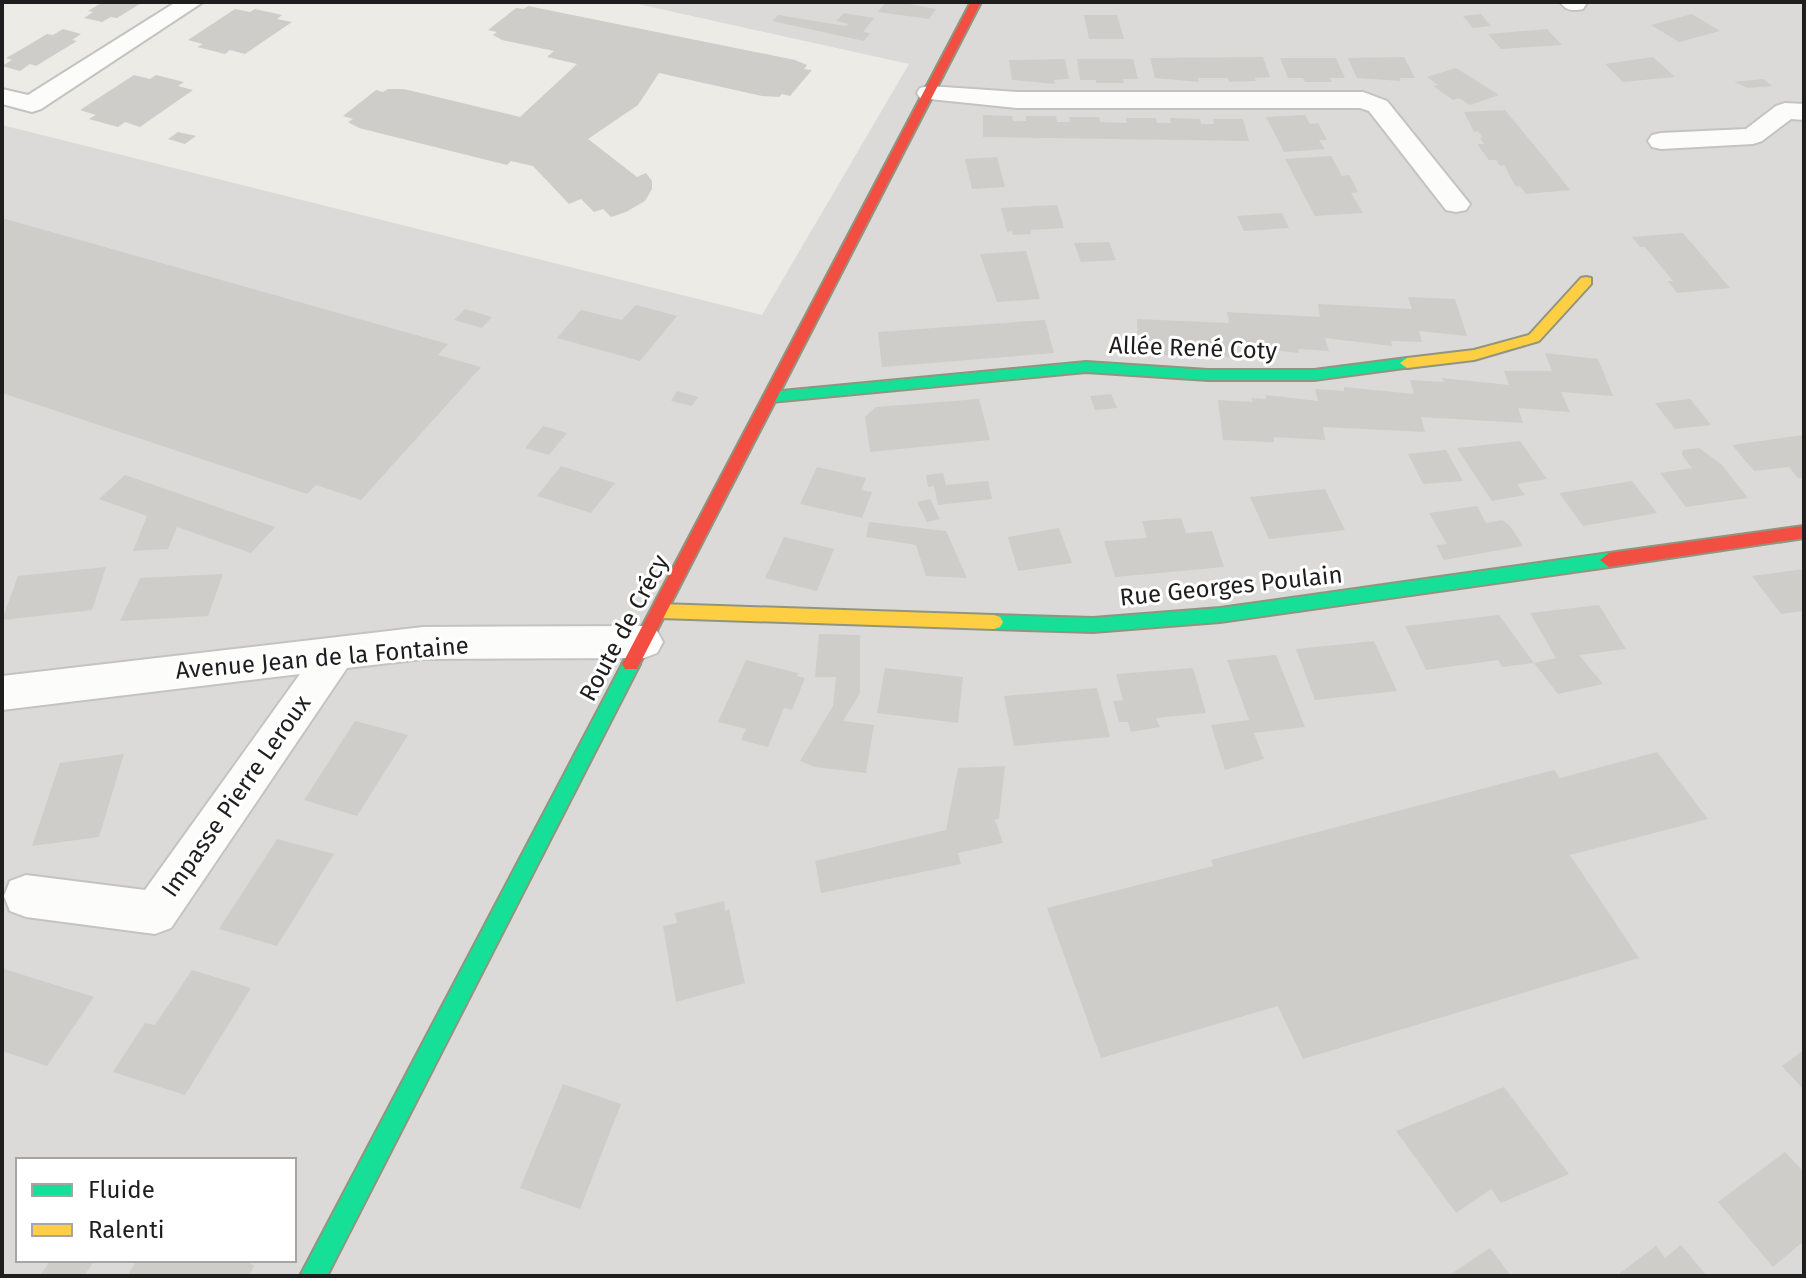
<svg xmlns="http://www.w3.org/2000/svg" width="1806" height="1278" font-family="'Fira Sans',sans-serif">
<style>
.residential{fill:#dbdad8;fill-rule:evenodd}
.building{fill:#cfcdc9}
.lines{fill:none;stroke-linecap:round;stroke-linejoin:round}
.street-casing{stroke:#c3c3c1;stroke-width:4}
.fast-casing{stroke:#91957f;stroke-width:4}
.slow-casing{stroke:#91957f;stroke-width:4}
.jam-casing{stroke:#91957f;stroke-width:4}
.street{fill:#fcfcfb;fill-rule:evenodd}
.fast{fill:#16e098;fill-rule:evenodd}
.slow{fill:#ffcf43;fill-rule:evenodd}
.jam{fill:#f24e42;fill-rule:evenodd}
.labels{text-anchor:middle;stroke-width:6;stroke-linejoin:round;paint-order:stroke}
.street-label{font-size:24px;fill:#1e1e1e;stroke:#fff}
</style>
<rect width="100%" height="100%" fill="#ecebe6"/>
<path class="residential" d="M629,2H1804V1276H2V125L762,315L909,64ZM18,1160H294V1260H18Z"/>
<g class="building">
<polygon points="103,2 143,2 117,18 111,17 102,22 84,18 93,12 88,11"/>
<polygon points="886,2 898,2 936,9 929,19 878,12"/>
<polygon points="528,6 795,60 807,65 804,69 812,70 790,96 782,94 779,97 762,96 659,73 638,105 588,139 637,177 646,173 652,181 652,189 645,201 626,212 611,217 603,209 594,212 581,199 569,204 533,166 511,161 507,165 359,128 348,122 353,119 343,116 376,90 383,92 388,89 404,89 520,117 577,64 547,57 554,51 502,40 493,35 497,32 488,30 516,8 524,9"/>
<polygon points="235,9 250,12 255,9 282,15 277,19 292,22 245,54 230,50 225,54 197,47 203,44 188,40"/>
<polygon points="844,13 874,18 863,32 870,33 864,41 772,21 778,15 846,26 849,24 836,21"/>
<polygon points="1481,14 1491,26 1473,28 1463,16"/>
<polygon points="1692,14 1720,31 1679,42 1651,25"/>
<polygon points="1084,15 1117,15 1124,39 1089,39"/>
<polygon points="63,29 81,34 72,40 77,41 36,66 30,64 20,71 2,66 12,60 6,58 27,46 47,34 53,35"/>
<polygon points="1547,29 1562,45 1501,49 1488,34"/>
<polygon points="1263,57 1270,77 1255,78 1256,81 1229,82 1228,78 1198,78 1199,82 1155,78 1150,58"/>
<polygon points="1404,57 1415,78 1399,78 1401,81 1357,78 1348,58"/>
<polygon points="1653,57 1675,77 1623,82 1605,64"/>
<polygon points="1280,58 1336,58 1345,78 1330,78 1332,82 1305,82 1303,78 1288,78"/>
<polygon points="1065,59 1069,79 1054,80 1055,84 1012,80 1009,60"/>
<polygon points="1077,59 1133,59 1138,79 1123,79 1124,83 1096,83 1096,80 1080,80"/>
<polygon points="1456,68 1499,95 1470,105 1459,98 1453,100 1433,86 1438,85 1427,77"/>
<polygon points="134,75 150,79 156,75 184,82 178,86 193,90 140,127 125,122 118,127 89,119 96,115 80,110"/>
<polygon points="1763,79 1772,86 1748,88 1734,82"/>
<polygon points="1505,110 1548,162 1570,190 1526,194 1520,186 1516,187 1504,165 1500,166 1496,160 1489,160 1477,144 1484,144 1480,138 1483,138 1478,131 1474,132 1464,112"/>
<polygon points="983,115 1012,116 1013,121 1026,121 1026,116 1056,116 1057,122 1070,122 1069,117 1099,117 1100,122 1127,123 1126,118 1156,118 1157,123 1171,123 1170,118 1200,119 1201,124 1214,124 1213,119 1243,119 1249,141 983,137"/>
<polygon points="1305,115 1310,124 1318,123 1327,140 1319,140 1325,149 1284,152 1266,117"/>
<polygon points="178,132 196,136 185,144 168,139"/>
<polygon points="1331,156 1342,176 1349,175 1358,192 1351,193 1363,213 1315,216 1285,159"/>
<polygon points="997,157 1005,187 972,189 965,159"/>
<polygon points="1057,205 1064,228 1031,230 1031,234 1013,235 1012,231 1007,232 1001,208"/>
<polygon points="1282,213 1289,228 1244,231 1237,216"/>
<polygon points="2,218 448,344 438,355 481,367 361,500 316,485 307,494 2,393"/>
<polygon points="1683,233 1730,288 1677,293 1668,281 1673,281 1645,247 1640,247 1632,237"/>
<polygon points="1109,242 1116,260 1081,262 1074,243"/>
<polygon points="1026,251 1040,299 997,302 980,254"/>
<polygon points="1408,297 1455,299 1467,336 1419,331 1422,342 1391,341 1392,346 1325,338 1329,351 1298,349 1299,353 1232,346 1235,357 1205,356 1205,359 1138,353 1137,319 1229,323 1227,312 1320,317 1318,304 1412,309"/>
<polygon points="636,305 677,316 640,361 557,338 581,310 622,320"/>
<polygon points="465,309 492,317 482,328 454,320"/>
<polygon points="1045,320 1054,353 882,367 878,332"/>
<polygon points="1545,353 1598,359 1613,396 1561,392 1570,412 1518,408 1523,423 1421,417 1425,432 1323,427 1325,440 1274,437 1274,442 1223,440 1218,400 1253,402 1251,398 1266,399 1266,395 1318,401 1315,389 1344,391 1344,387 1414,394 1410,380 1444,382 1442,378 1509,385 1504,371 1552,371"/>
<polygon points="677,391 698,397 692,406 671,401"/>
<polygon points="1111,394 1117,408 1095,410 1090,396"/>
<polygon points="979,399 990,440 870,452 865,417 876,407"/>
<polygon points="1690,399 1711,425 1675,429 1655,403"/>
<polygon points="543,426 567,433 549,455 525,448"/>
<polygon points="1804,435 1804,478 1798,478 1789,467 1754,471 1732,445"/>
<polygon points="1520,441 1547,479 1517,484 1525,495 1492,501 1457,448"/>
<polygon points="1699,448 1721,464 1748,498 1686,507 1660,473 1692,468 1682,455 1683,450"/>
<polygon points="1446,450 1463,481 1423,484 1408,454"/>
<polygon points="561,466 615,483 591,513 537,496"/>
<polygon points="817,467 866,478 861,490 872,492 862,518 800,504"/>
<polygon points="943,473 946,485 988,481 992,499 938,505 934,486 928,487 926,475"/>
<polygon points="125,475 275,527 251,553 177,527 168,549 133,551 147,516 99,499"/>
<polygon points="1632,481 1657,513 1583,526 1559,493"/>
<polygon points="1325,489 1345,530 1269,539 1250,497"/>
<polygon points="930,499 940,519 927,522 917,502"/>
<polygon points="1477,506 1486,523 1502,520 1510,526 1523,546 1444,560 1436,545 1447,544 1429,513"/>
<polygon points="1181,518 1186,533 1212,531 1224,567 1115,577 1104,541 1147,538 1142,521"/>
<polygon points="869,522 946,531 967,578 926,576 916,545 866,537"/>
<polygon points="1059,528 1072,563 1018,571 1008,537"/>
<polygon points="784,537 834,549 817,591 765,578"/>
<polygon points="106,567 92,610 2,620 18,576"/>
<polygon points="1804,569 1804,611 1781,614 1752,576"/>
<polygon points="223,574 208,616 120,621 140,578"/>
<polygon points="1599,605 1626,649 1579,655 1603,684 1558,694 1534,663 1556,658 1530,613"/>
<polygon points="1499,615 1534,663 1502,667 1498,660 1426,670 1405,626"/>
<polygon points="819,634 860,635 860,693 843,721 874,725 866,773 815,767 800,761 833,706 836,677 815,677"/>
<polygon points="1374,641 1397,691 1315,700 1296,649"/>
<polygon points="1276,655 1305,727 1254,733 1264,759 1225,770 1211,725 1249,720 1227,660"/>
<polygon points="746,660 798,673 797,676 805,678 792,710 784,708 768,747 741,740 746,729 718,722"/>
<polygon points="885,668 963,677 958,723 877,713"/>
<polygon points="1193,668 1206,713 1156,718 1160,727 1131,732 1128,722 1119,722 1113,701 1123,700 1116,674"/>
<polygon points="1097,688 1110,737 1014,746 1004,696"/>
<polygon points="355,721 408,735 357,816 304,800"/>
<polygon points="1657,752 1708,819 1570,855 1639,958 1303,1059 1278,1006 1101,1058 1047,908 1213,866 1211,860 1554,770 1560,778"/>
<polygon points="124,754 99,837 32,846 60,763"/>
<polygon points="1005,766 999,819 995,820 1003,843 958,853 961,864 821,893 815,861 946,830 958,768"/>
<polygon points="277,839 334,854 277,946 219,929"/>
<polygon points="724,901 725,911 729,909 745,983 676,1002 663,926 677,923 675,913"/>
<polygon points="4,969 94,997 47,1066 2,1051"/>
<polygon points="192,970 251,988 185,1095 113,1072 145,1023 155,1025"/>
<polygon points="1804,1050 1804,1090 1782,1066"/>
<polygon points="563,1084 621,1104 580,1209 520,1188"/>
<polygon points="1504,1087 1569,1174 1501,1203 1491,1189 1456,1213 1396,1131"/>
<polygon points="1785,1152 1804,1172 1804,1241 1773,1267 1718,1202"/>
<polygon points="1681,1245 1707,1276 1616,1276 1656,1246 1665,1258"/>
<polygon points="1490,1248 1511,1276 1448,1276"/>
<polygon points="51,1260 95,1260 84,1276 41,1274"/>
<polygon points="137,1260 245,1260 254,1266 249,1276 127,1276"/>
</g>
<g class="lines">
<g class="street-casing">
<g id="street">
<polygon points="176,2 203,2 41,109 32,112 2,104 2,89 28,95"/>
<path d="M1560,2H1585L1586,4L1583,9C1573,11 1566,11 1560,2Z"/>
<polygon points="929,86 1017,92 1363,92 1387,101 1470,204 1466,210 1456,212 1446,210 1369,111 1360,108 1017,108 920,98 917,93 920,88"/>
<polygon points="1785,103 1804,104 1804,120 1791,119 1762,141 1753,144 1661,149 1652,147 1648,141 1652,135 1661,133 1746,129 1776,106"/>
<polygon points="644,626 657,631 663,642 657,653 644,658 423,659 347,668 171,928 155,934 26,917 10,911 4,896 10,881 26,875 145,890 300,674 2,710 2,676 423,627"/>
</g>
</g>
<g class="fast-casing">
<g id="fast">
<polygon points="1407,358 1412,359 1412,367 1314,380 1208,380 1086,372 771,402 763,397 771,392 1086,362 1208,370 1314,370"/>
<polygon points="1609,553 1618,560 1609,567 1220,622 1093,632 994,629 988,627 985,622 988,617 994,615 1093,618 1220,608"/>
<polygon points="631,656 637,659 640,664 327,1276 300,1276 625,659"/>
</g>
</g>
<g class="slow-casing">
<g id="slow">
<polygon points="1586,277 1591,278 1591,284 1539,341 1474,360 1407,368 1400,363 1407,358 1474,350 1529,335 1581,278"/>
<polygon points="660,604 994,615 1000,617 1003,622 1000,627 994,629 660,618 654,616 651,611 654,606"/>
</g>
</g>
<g class="jam-casing">
<g id="jam">
<polygon points="971,2 981,2 637,669 625,669 622,664 625,659"/>
<polygon points="1804,526 1804,538 1609,567 1600,560 1609,553"/>
</g>
</g>
<use href="#street" class="street"/>
<use href="#fast" class="fast"/>
<use href="#slow" class="slow"/>
<use href="#jam" class="jam"/>
</g>
<g class="labels">
<g class="street-label">
<text transform="translate(1193 348) rotate(2)" y="8">Allée René Coty</text>
<text transform="translate(1231 586) rotate(-6)" y="8">Rue Georges Poulain</text>
<text transform="translate(624 628) rotate(-62)" y="8">Route de Crécy</text>
<text transform="translate(322 658) rotate(-5)" y="8">Avenue Jean de la Fontaine</text>
<text transform="translate(236 796) rotate(-55)" y="8">Impasse Pierre Leroux</text>
</g>
</g>
<rect width="1806" height="1278" fill="none" stroke="#1e1e1e" stroke-width="8"/>
<rect x="16" y="1158" width="280" height="104" fill="#ffffff" stroke="#a5a5a5" stroke-width="2"/>
<rect x="32" y="1184" width="40" height="12" fill="#16e098" stroke="#a5a5a5" stroke-width="2"/>
<text x="88" y="1198" font-size="24" fill="#1e1e1e">Fluide</text>
<rect x="32" y="1224" width="40" height="12" fill="#ffcf43" stroke="#a5a5a5" stroke-width="2"/>
<text x="88" y="1238" font-size="24" fill="#1e1e1e">Ralenti</text>
</svg>
